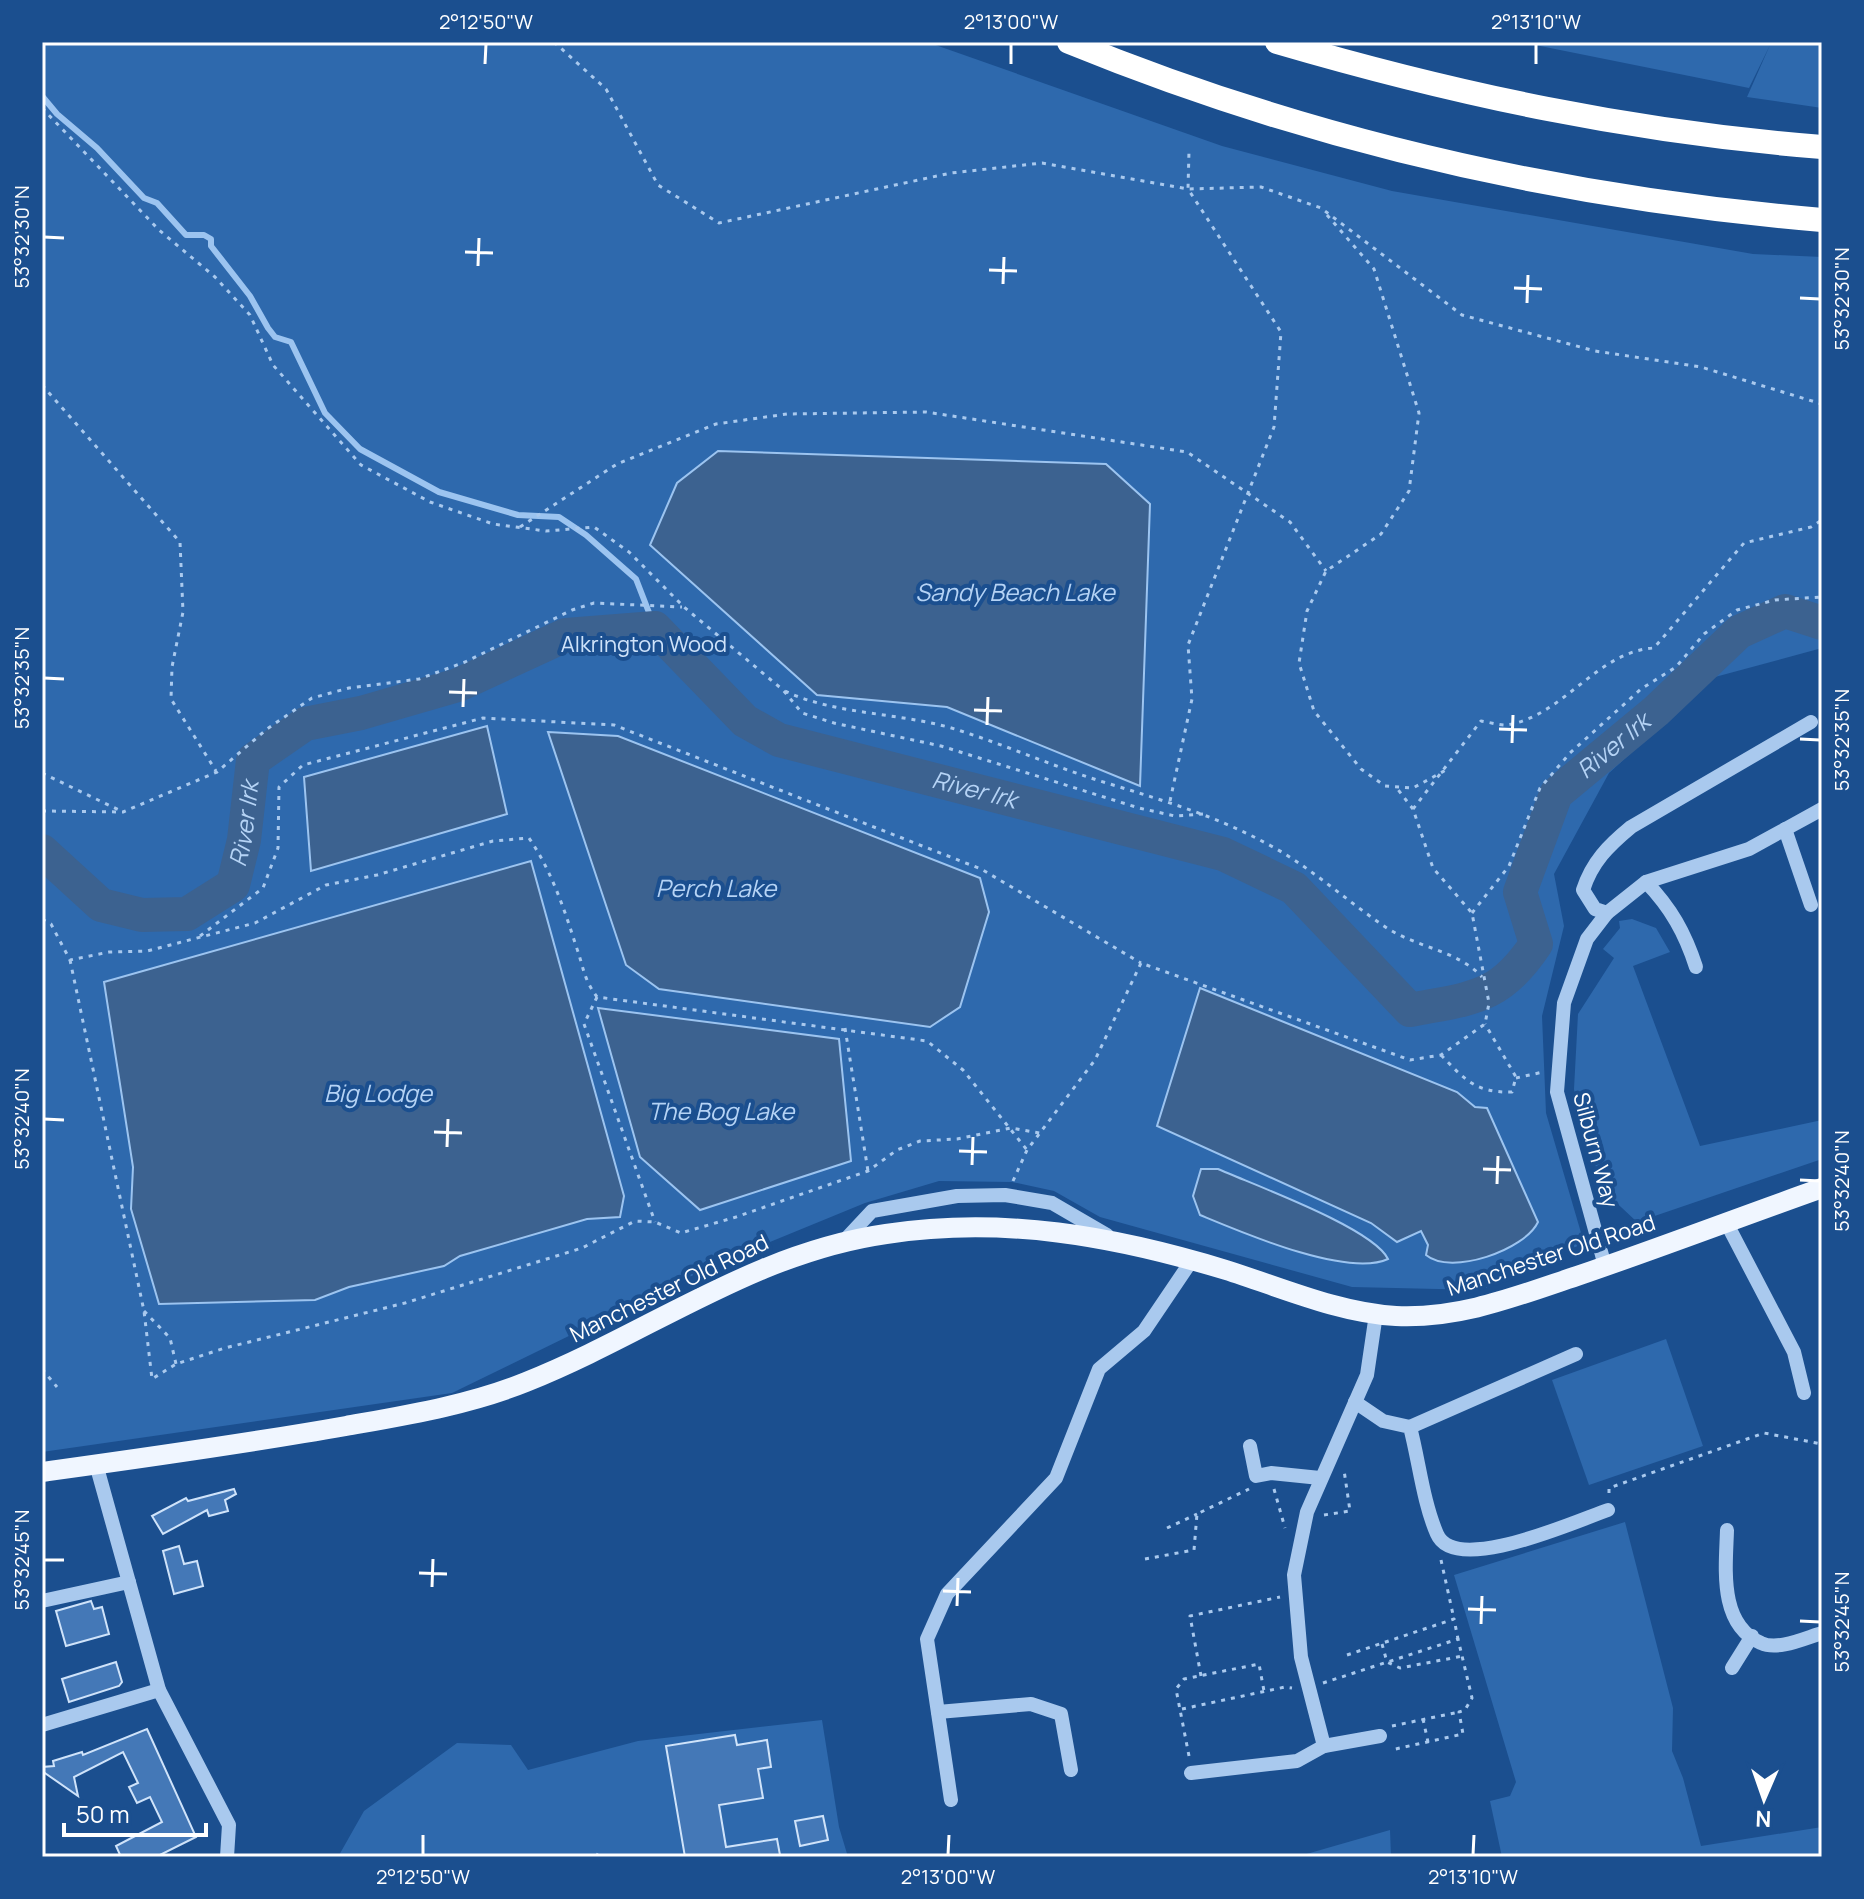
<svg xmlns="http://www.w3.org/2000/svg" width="1864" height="1899" font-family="Manrope,sans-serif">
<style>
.green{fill:#2e69ad}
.water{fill:#3c6290;stroke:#9cc4f0;stroke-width:2}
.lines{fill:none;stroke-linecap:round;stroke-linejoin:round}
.stream{stroke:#9cc4f0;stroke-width:6}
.river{stroke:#3c6290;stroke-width:34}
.building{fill:#4478b7;stroke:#cfe3fa;stroke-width:2}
.path{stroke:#a9c9ee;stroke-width:3;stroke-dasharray:4 6;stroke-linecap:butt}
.minor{stroke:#a9c9ee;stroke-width:14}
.major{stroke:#f0f6ff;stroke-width:20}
.highway{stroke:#fff;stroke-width:24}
.ticks{fill:none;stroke:#fff;stroke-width:3}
.labels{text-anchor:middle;stroke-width:8;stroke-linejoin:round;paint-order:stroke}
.park-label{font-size:22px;fill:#cfe3fa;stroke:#1b4f8f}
.street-label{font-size:22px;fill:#fff;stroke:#1b4f8f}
.water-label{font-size:24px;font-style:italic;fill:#b5d3f5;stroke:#1b4f8f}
.neatline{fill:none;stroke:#fff;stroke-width:3}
.ticks-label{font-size:20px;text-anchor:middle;fill:#fff}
</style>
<rect width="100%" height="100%" fill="#1b4f8f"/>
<g class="green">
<polygon points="42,42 927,42 1222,146 1392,191 1753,254 1822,257 1822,648 1715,677 1609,773 1554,874 1564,926 1542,1016 1546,1113 1584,1243 1481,1290 1352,1287 1100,1217 1054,1191 1012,1182 939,1181 865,1203 714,1265 452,1393 42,1452"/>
<polygon points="1520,42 1822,42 1822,108 1747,97 1770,45 1749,88"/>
<polygon points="1632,919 1656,928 1670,952 1633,966 1700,1146 1822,1120 1822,1159 1637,1222 1606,1193 1581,1128 1574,1089 1578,1014 1614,958 1603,949 1620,928 1619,921"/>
<polygon points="1666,1339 1703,1446 1589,1485 1552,1380"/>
<polygon points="1625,1522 1673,1708 1672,1751 1683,1778 1701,1846 1822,1827 1822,1857 1502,1857 1490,1801 1510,1796 1516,1782 1454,1575"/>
<polygon points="822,1720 839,1827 848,1857 338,1857 364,1811 457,1743 511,1745 528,1770 638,1741"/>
<polygon points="1390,1830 1391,1857 1296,1857"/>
</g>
<g class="water">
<polygon points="718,451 1106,464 1150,504 1140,786 947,707 817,695 650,545 677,483"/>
<polygon points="487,726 507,814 311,871 304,777"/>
<polygon points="548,732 618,736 980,878 989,912 960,1007 930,1027 659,989 626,965"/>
<polygon points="531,861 624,1196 620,1217 587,1219 460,1256 444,1266 349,1287 315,1300 159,1304 131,1209 133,1167 104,982"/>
<path d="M1200,988L1457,1092L1475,1107L1487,1108L1538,1222C1525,1250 1451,1276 1426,1255L1428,1245L1421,1231L1397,1242L1371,1223L1157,1126Z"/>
<polygon points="598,1008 839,1039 851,1161 700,1210 640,1157"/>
<path d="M1201,1169H1218C1254,1185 1373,1228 1388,1259C1347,1278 1241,1232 1200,1215L1193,1196Z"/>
</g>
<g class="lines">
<polyline class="stream" points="42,96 57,114 97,148 144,198 157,203 186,235 204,235 211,239 211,246 250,296 268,328 275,337 291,342 325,413 360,449 439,492 518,515 559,517 586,535 636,579 655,628"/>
<path class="river" id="s1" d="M42,851L101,905L142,915L187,914L233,885L244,840L253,760L305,724L361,713L458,685L566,635L655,628L745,721L779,740L1223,854L1294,888L1410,1010C1471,998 1499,1000 1536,944L1520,892L1556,794L1656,711L1739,632L1785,611L1822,623"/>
</g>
<g class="building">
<polygon points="234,1489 236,1494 225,1500 228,1511 209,1516 207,1510 163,1534 152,1516 186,1498 188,1501"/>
<polygon points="179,1546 184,1564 197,1561 203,1586 174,1594 163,1551"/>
<polygon points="91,1601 94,1609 102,1607 109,1634 66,1646 56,1611"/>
<polygon points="116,1662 122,1682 119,1686 69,1702 62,1679"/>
<polygon points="147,1729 196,1837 156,1857 121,1857 116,1846 162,1822 150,1797 137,1803 129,1787 138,1783 123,1752 74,1777 78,1796 42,1771 42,1767 54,1766 53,1761 82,1752 83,1755"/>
<polygon points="735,1735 737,1745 767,1740 771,1767 758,1769 763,1798 719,1805 726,1847 777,1839 780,1855 685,1857 666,1746"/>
<polygon points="823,1816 828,1840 800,1846 795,1821"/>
</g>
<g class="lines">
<g class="path">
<polyline points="554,42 606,89 658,185 719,223 951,173 1042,163 1188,189 1261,187 1321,208 1462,315 1595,351 1701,367 1822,404"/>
<polyline points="42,108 159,230 215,277 250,315 273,365 361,465 430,502 493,524 546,531 594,527 629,552 684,607 783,690 802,713 834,723 941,746 1139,808 1175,816 1203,814"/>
<polyline points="1327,215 1374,269 1419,413 1409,491 1381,534 1326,571 1307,611 1299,663 1314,711 1361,769 1385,786 1413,788 1446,770"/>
<polyline points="42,385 180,542 183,612 172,667 171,699 216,771"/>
<polyline points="520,527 617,464 716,424 787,414 926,412 1187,452 1290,522 1326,571"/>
<path d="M785,691C837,716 905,712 961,731C1011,747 1059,769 1110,784C1168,802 1219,817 1273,847C1314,870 1348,902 1387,928C1418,948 1457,950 1482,977"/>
<polyline points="42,773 121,811"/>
<polyline points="1170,801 1192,699 1188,645 1274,427 1281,332 1188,189 1189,151"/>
<path d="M1413,809L1481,721C1488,722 1498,725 1506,725C1563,717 1597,651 1654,648L1744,543L1811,527L1822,520"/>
<polyline points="42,811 123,812 217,772 267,729 312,698 349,688 419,679 465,662 572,610 594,603 682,607"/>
<polyline points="1472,913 1509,866 1540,788 1570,753 1641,689 1676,667 1704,634 1737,610 1775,600 1822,597"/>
<path d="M42,919L51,924L70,960L109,952L147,951L255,923L326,885L377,875L493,841L529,838C551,870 564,908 576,946C584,968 583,978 597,997L927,1041L963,1070L1027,1150"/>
<polyline points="200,936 263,888 278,848 279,787 303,765 483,718 614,725 981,869 1141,963"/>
<polyline points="70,960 144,1311 152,1379 176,1364 225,1348 405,1303 582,1248 635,1221 655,1222 681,1233 736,1217 868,1171 897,1150 920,1141 957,1139 1011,1128 1040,1133"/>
<polyline points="597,997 584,1024 655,1222"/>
<polyline points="845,1028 868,1171"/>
<path d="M1441,1055C1465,1080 1476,1093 1512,1092L1516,1077L1485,1024"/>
<polyline points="1516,1078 1543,1072"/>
<polyline points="1013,1181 1027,1150 1095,1060 1141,963 1410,1060 1441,1055 1485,1024 1489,1003 1472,913 1433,868 1413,809 1396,787"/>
<polyline points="144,1311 170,1338 176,1364"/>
<polyline points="42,1369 57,1387"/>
<polyline points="1274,1489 1285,1528"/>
<polyline points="1609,1493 1609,1488 1764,1433 1822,1444"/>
<polyline points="1324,1515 1350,1511 1344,1470"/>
<polyline points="1167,1528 1197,1514"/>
<polyline points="1145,1559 1194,1550 1197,1514 1249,1489"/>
<polyline points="1441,1560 1454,1619"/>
<polyline points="1382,1644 1387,1662 1400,1668 1463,1656"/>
<polyline points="1347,1655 1454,1619 1458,1639"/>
<polyline points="1201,1676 1190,1616 1280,1597"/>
<polyline points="1323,1683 1458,1639 1472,1698 1465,1710 1459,1712 1463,1734 1391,1750"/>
<polyline points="1182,1709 1285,1687 1292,1688"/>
<polyline points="1423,1719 1428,1742"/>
<polyline points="1392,1726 1459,1712"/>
<polyline points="1189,1756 1176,1689 1184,1679 1259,1664 1264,1691"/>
<polyline points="596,1857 599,1852"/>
</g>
<g class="minor">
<polyline points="1785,829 1811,905"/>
<path d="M1646,882C1671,908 1685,933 1696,967"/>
<path d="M1607,913L1595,909L1583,890C1592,862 1608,846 1631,827L1811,722"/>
<polyline points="1726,1222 1794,1352 1804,1393"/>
<polyline points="843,1242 872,1211 957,1196 1005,1195 1052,1203 1107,1235"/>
<polyline points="1605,1266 1557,1092 1564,1003 1587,939 1607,913 1646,882 1749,849 1822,809"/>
<path d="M1355,1402L1383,1421L1410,1427C1419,1461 1423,1502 1437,1534C1455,1576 1576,1521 1608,1510"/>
<polyline points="1410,1427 1576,1354"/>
<polyline points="1250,1446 1256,1476 1271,1473 1320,1478"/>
<polyline points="96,1464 159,1690 229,1825 227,1857"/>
<path d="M1727,1530C1726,1567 1718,1624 1761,1643C1778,1651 1805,1638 1822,1633"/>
<polyline points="42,1601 129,1582"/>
<polyline points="1732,1668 1752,1636"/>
<polyline points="938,1712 1031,1704 1061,1714 1071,1770"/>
<polyline points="42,1725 159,1690"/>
<polyline points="1324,1746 1301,1657 1294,1575 1307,1512 1367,1375 1376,1314"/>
<polyline points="1191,1773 1297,1761 1324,1746 1380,1736"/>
<polyline points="951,1800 927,1639 947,1594 1056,1478 1099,1369 1144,1331 1192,1260"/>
</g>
<path class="major" d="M42,1472C143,1458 245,1444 346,1426C407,1415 469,1405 526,1382C649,1333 753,1253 886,1234C1003,1216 1114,1236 1226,1270C1280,1287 1339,1313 1396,1316C1460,1319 1517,1296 1577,1276C1659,1248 1740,1217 1822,1188"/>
<g class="highway">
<path d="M1069,42C1311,141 1562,198 1822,220"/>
<path d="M1277,42C1458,95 1633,132 1822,147"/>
</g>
</g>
<path class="ticks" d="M485,64L486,44M1011,64V44M1536,64V44M44,237L64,238M465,252L493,253M478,266L479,238M989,270L1017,271M1003,284L1004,257M1514,288L1542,289M1800,298L1820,299M1527,303L1528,275M44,678L64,679M449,692L477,693M463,707L464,679M974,710L1002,711M987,725L988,697M1499,729L1527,730M1800,739L1820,740M1512,743L1513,715M44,1119L64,1120M434,1132L462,1133M447,1147L448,1119M959,1151L987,1152M972,1165L973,1137M1483,1169L1511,1170M1800,1180L1820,1181M1497,1184L1498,1156M44,1560H64M419,1573L447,1574M432,1587L433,1559M943,1591L971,1592M957,1606L958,1578M1468,1609L1496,1610M1800,1621L1820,1622M1481,1624L1482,1596M423,1855V1835M948,1855L949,1835M1473,1855L1474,1835"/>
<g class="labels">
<g class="park-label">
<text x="644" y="652">Alkrington Wood</text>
</g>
<g class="street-label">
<text transform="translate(1596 1150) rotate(75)" y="8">Silburn Way</text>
<text transform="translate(1551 1255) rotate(-18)" y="8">Manchester Old Road</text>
<text transform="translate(669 1288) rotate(-26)" y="8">Manchester Old Road</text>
</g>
<g class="water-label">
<text x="1015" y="601">Sandy Beach Lake</text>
<text dy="8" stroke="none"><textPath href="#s1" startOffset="2034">River Irk</textPath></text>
<text dy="8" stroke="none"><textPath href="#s1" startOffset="1148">River Irk</textPath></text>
<text dy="8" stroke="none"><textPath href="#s1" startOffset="284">River Irk</textPath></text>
<text x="716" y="897">Perch Lake</text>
<text x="378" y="1102">Big Lodge</text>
<text x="721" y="1120">The Bog Lake</text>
</g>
</g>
<rect width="1864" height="1899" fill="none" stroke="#1b4f8f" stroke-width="88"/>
<g transform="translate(1764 1799) rotate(182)" stroke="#1b4f8f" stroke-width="6" paint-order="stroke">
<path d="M0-6L14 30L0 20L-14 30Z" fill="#ffffff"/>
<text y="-12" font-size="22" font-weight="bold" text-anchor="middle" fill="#ffffff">N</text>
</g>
<path d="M64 1823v12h142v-12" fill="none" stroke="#ffffff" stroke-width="4"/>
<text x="76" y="1823" font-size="24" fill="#ffffff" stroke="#1b4f8f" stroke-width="6" paint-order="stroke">50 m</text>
<rect x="44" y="44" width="1776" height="1811" class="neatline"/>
<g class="ticks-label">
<text x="486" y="29">2°12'50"W</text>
<text x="1011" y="29">2°13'00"W</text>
<text x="1536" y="29">2°13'10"W</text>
<text transform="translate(22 237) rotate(-90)" y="7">53°32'30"N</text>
<text transform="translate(1842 299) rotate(-90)" y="7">53°32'30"N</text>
<text transform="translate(22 678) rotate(-90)" y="7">53°32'35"N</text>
<text transform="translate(1842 740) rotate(-90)" y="7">53°32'35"N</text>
<text transform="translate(22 1119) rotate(-90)" y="7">53°32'40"N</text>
<text transform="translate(1842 1181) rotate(-90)" y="7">53°32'40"N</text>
<text transform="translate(22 1560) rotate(-90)" y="7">53°32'45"N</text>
<text transform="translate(1842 1622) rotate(-90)" y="7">53°32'45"N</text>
<text x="423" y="1884">2°12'50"W</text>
<text x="948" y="1884">2°13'00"W</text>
<text x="1473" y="1884">2°13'10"W</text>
</g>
</svg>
